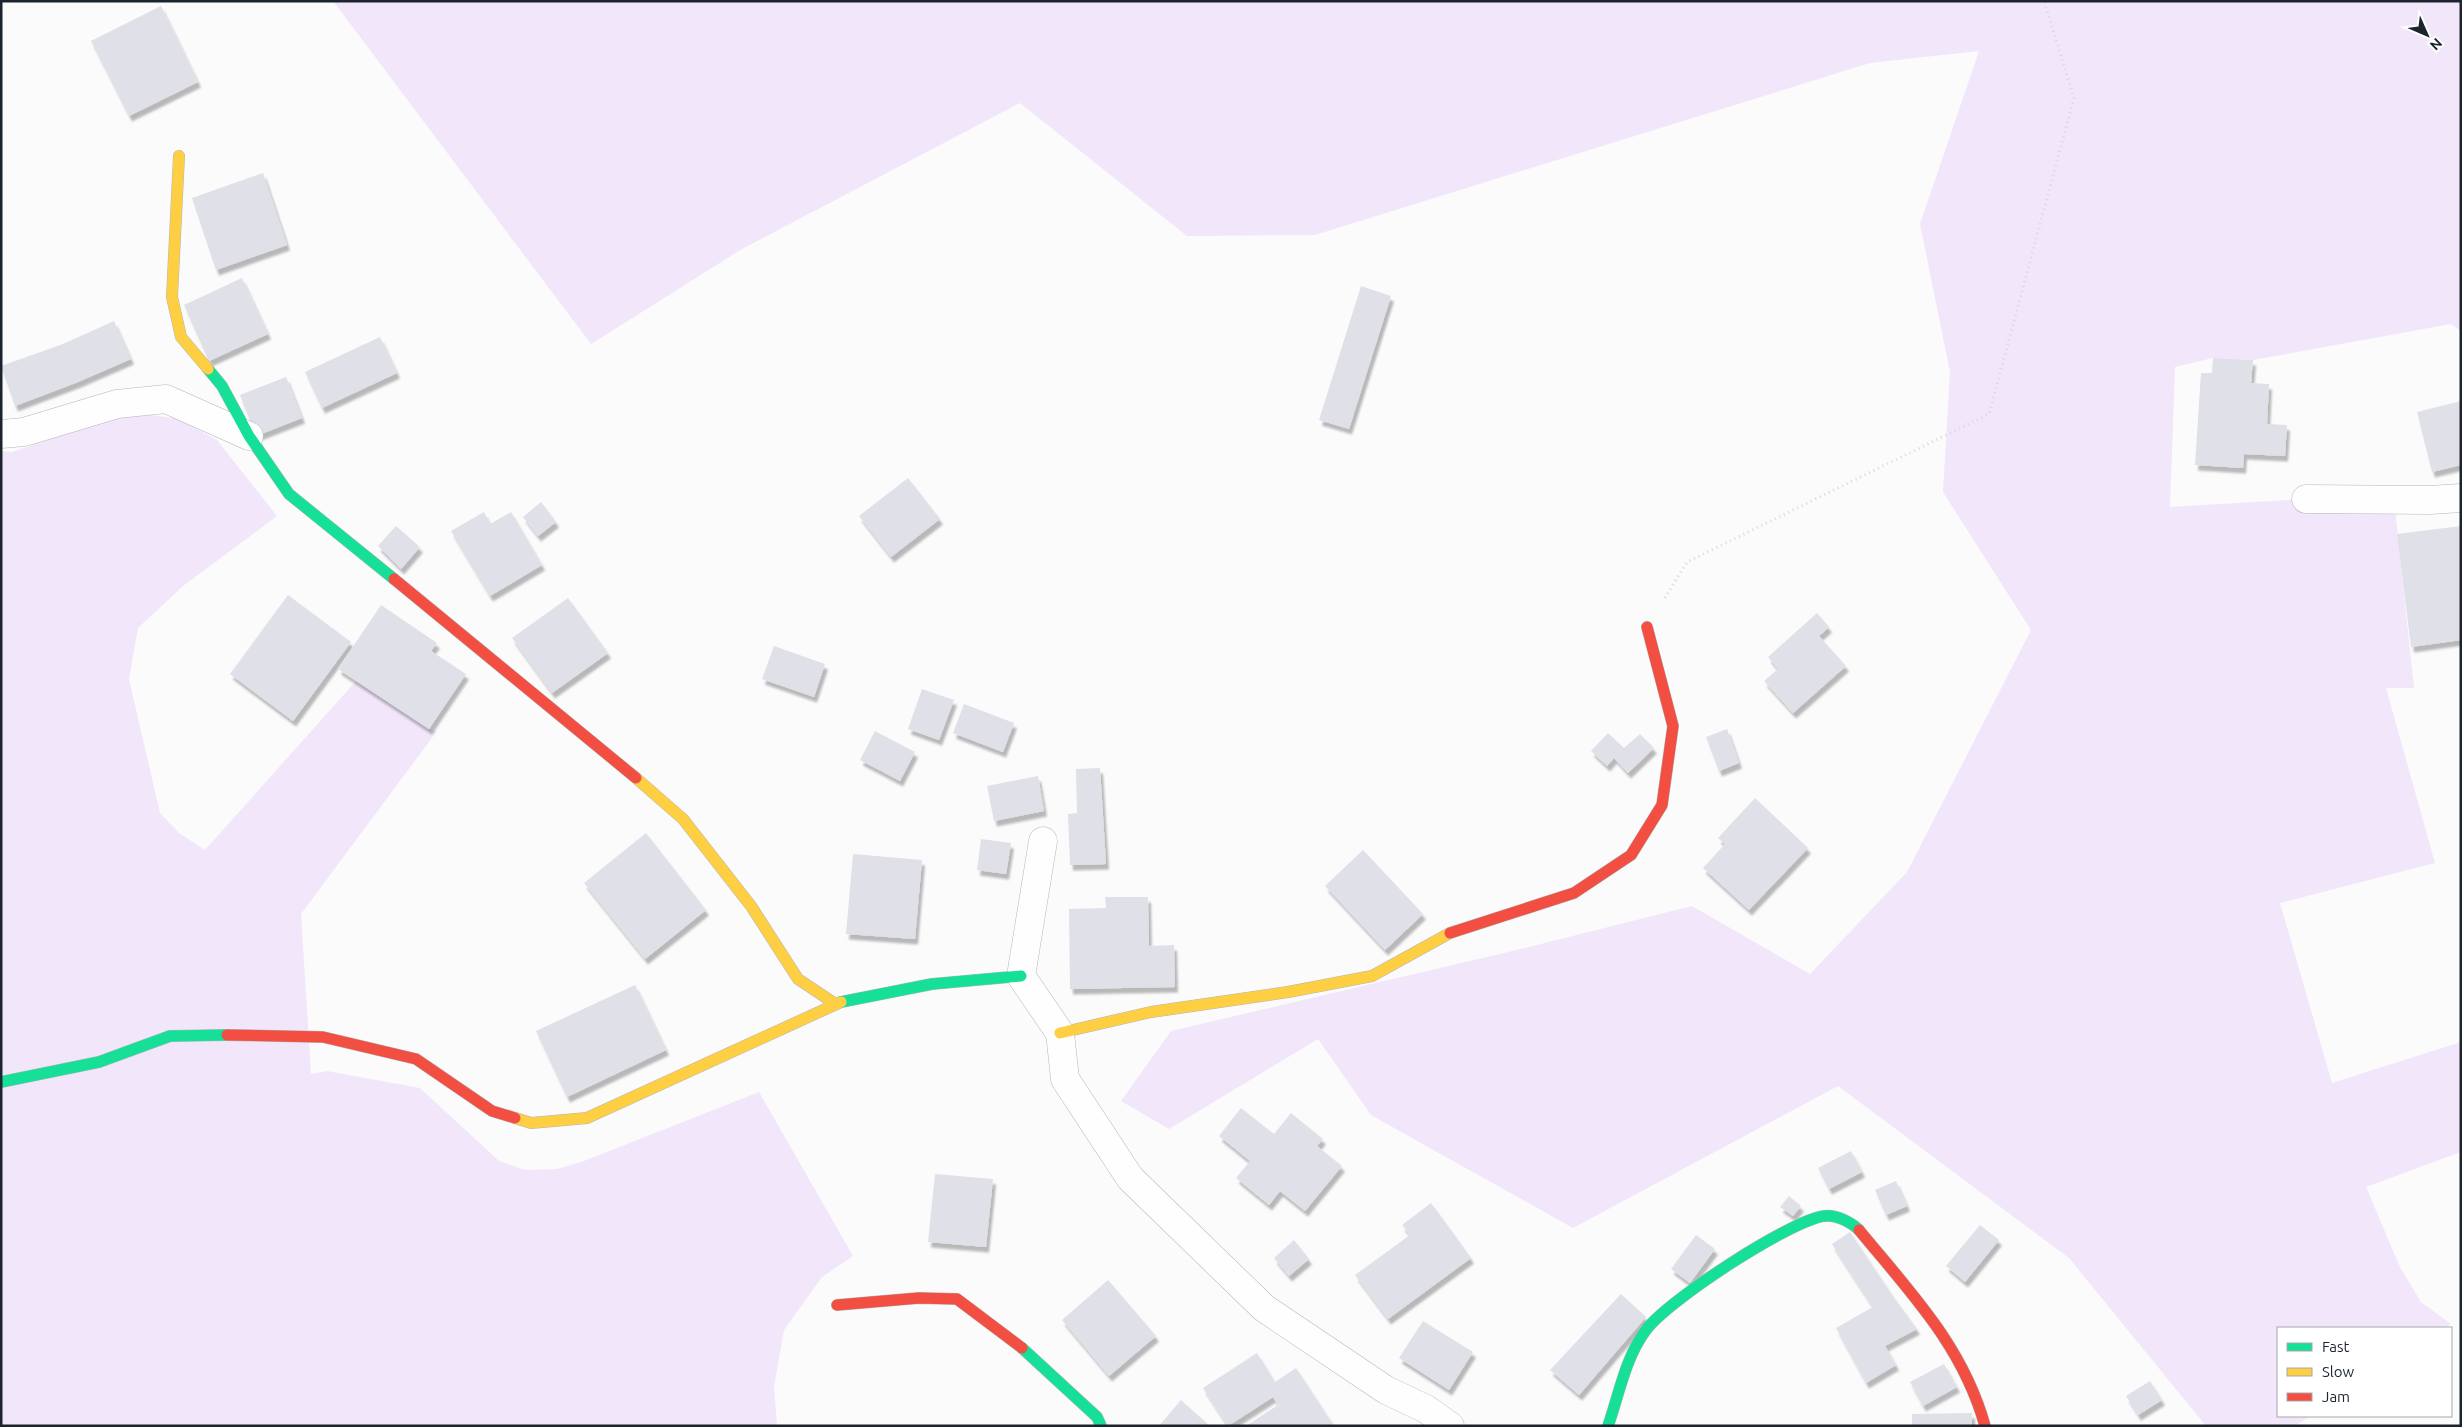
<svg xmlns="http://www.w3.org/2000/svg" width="2462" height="1427" font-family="Ubuntu,sans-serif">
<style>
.green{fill:#f2e6fa}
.building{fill:#dfe0e8;filter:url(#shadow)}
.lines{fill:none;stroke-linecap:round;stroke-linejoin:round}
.street-casing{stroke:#b2b6bb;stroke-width:29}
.fast-casing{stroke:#b2b6bb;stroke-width:12}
.slow-casing{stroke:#b2b6bb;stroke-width:12}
.jam-casing{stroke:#b2b6bb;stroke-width:12}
.path{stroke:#d7d8d9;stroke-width:3;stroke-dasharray:1 4;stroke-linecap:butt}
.street{stroke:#fefefe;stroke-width:28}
.fast{stroke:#16e098;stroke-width:11}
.slow{stroke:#ffcf43;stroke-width:11}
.jam{stroke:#f24e42;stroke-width:11}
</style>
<defs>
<filter id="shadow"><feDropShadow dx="3" dy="5.5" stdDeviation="1" flood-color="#0004"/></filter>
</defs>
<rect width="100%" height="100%" fill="#fbfbfb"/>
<g class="green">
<polygon points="333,1 2461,1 2461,331 2451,324 2253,360 2213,358 2175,367 2170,507 2306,499 2394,500 2414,688 2386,688 2435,863 2280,903 2332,1083 2461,1042 2461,1152 2366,1187 2400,1267 2421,1302 2451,1324 2445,1328 2278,1328 2278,1416 2310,1416 2295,1426 2206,1426 2069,1258 1838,1086 1573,1228 1371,1115 1318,1039 1169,1129 1121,1101 1171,1031 1521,949 1692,906 1810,974 1907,872 2031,630 1943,492 1950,372 1920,224 1979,51 1870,63 1315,235 1187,236 1020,103 742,249 591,344"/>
<polygon points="131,412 179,419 217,440 277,516 183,586 138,628 129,679 160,813 179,833 205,850 356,681 429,729 437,731 301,914 311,1074 327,1071 420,1088 499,1161 525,1170 557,1169 584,1161 759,1092 853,1256 822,1277 784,1330 774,1387 777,1426 1,1426 1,451 12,452"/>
</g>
<g class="building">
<polygon points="161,6 198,82 129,116 91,41"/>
<polygon points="263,173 287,245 216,270 192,198"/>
<polygon points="242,278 268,334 209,361 184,305"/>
<polygon points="1361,286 1391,296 1349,429 1319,420"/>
<polygon points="114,321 131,359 78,382 15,406 1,366 63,344"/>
<polygon points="380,337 397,373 322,408 305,372"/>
<polygon points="2213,358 2253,360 2251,383 2269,384 2267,424 2287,425 2285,456 2244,454 2243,468 2195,465 2201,373 2212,373"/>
<polygon points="286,377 302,418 256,436 240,395"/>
<polygon points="2461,401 2461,465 2432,472 2417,412"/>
<polygon points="908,478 940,519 891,557 859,516"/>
<polygon points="541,502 556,522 538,536 523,517"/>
<polygon points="484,512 490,524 511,512 542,565 490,596 451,531"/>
<polygon points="396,526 420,547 401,569 378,546"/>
<polygon points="2461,526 2461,640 2411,647 2397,534"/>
<polygon points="288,595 351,642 293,721 230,674"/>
<polygon points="568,598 608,653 552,693 512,638"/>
<polygon points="381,605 437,643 431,651 466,674 429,729 338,669"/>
<polygon points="1817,613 1829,627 1819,636 1846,666 1793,713 1764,681 1778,669 1768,657"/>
<polygon points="774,646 825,664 814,697 762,679"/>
<polygon points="922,689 954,700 939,740 908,729"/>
<polygon points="964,704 1014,723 1003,752 953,733"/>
<polygon points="1727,729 1739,763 1719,771 1706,737"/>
<polygon points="875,731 915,752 900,781 860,760"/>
<polygon points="1608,733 1624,748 1640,734 1654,748 1628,773 1614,758 1607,766 1591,751"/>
<polygon points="1100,768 1106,864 1070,865 1068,814 1077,813 1076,769"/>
<polygon points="1038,776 1044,811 994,821 987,786"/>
<polygon points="1755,798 1808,848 1749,910 1703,868 1725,844 1718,838"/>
<polygon points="646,833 706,910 645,959 584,883"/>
<polygon points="981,839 1011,843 1006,874 977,870"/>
<polygon points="1363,850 1423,914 1385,950 1325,886"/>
<polygon points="853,854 922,860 915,939 846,934"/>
<polygon points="1105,897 1148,897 1149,946 1174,945 1175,987 1070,989 1069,909 1106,908"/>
<polygon points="635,985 666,1050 567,1097 536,1031"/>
<polygon points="1241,1108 1274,1134 1291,1113 1323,1139 1317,1146 1342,1166 1305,1211 1280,1191 1269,1205 1236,1178 1250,1161 1219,1136"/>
<polygon points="1851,1151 1862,1172 1829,1189 1818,1168"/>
<polygon points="935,1174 993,1179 986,1247 928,1242"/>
<polygon points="1896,1181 1907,1206 1886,1215 1875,1190"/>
<polygon points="1789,1196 1801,1206 1793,1216 1780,1207"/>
<polygon points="1431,1203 1471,1258 1388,1319 1355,1275 1410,1235 1402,1225"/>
<polygon points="1980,1225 1999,1240 1965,1282 1946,1266"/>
<polygon points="1850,1232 1892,1295 1917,1329 1885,1346 1896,1365 1866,1383 1836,1328 1873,1307 1832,1244"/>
<polygon points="1696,1235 1715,1249 1690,1283 1671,1269"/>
<polygon points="1294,1240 1309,1259 1289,1276 1274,1258"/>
<polygon points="1108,1280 1156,1336 1109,1376 1062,1320"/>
<polygon points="1621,1294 1646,1317 1579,1395 1550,1370"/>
<polygon points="1423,1321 1473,1352 1449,1390 1399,1358"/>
<polygon points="1257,1353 1275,1382 1296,1368 1334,1426 1246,1426 1278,1405 1273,1397 1228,1426 1203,1388"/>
<polygon points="1944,1364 1957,1387 1923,1406 1910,1382"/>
<polygon points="2150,1381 2162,1400 2138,1415 2126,1396"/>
<polygon points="1181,1400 1210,1426 1159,1426"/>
<polygon points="1972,1413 1972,1426 1912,1426 1912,1414"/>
</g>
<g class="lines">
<g class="street-casing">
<g id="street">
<polyline points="1,434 24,432 117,404 166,399 249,436"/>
<polyline points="2306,499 2430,500 2461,498"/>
<polyline points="1043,841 1021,976 1060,1033 1065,1079 1130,1178 1264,1308 1386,1390 1426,1409 1450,1426"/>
</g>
</g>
<g class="fast-casing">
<g id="fast">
<polyline points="208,369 222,386 249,436 289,494 394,579"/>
<polyline points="841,1002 932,984 1021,976"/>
<polyline points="1,1082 99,1062 170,1036 227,1035"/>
<polyline points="1022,1348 1097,1417 1101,1426"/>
<path d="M1608,1426C1619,1395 1625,1358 1646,1330C1667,1301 1789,1221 1824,1216C1835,1214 1851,1222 1859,1230"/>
</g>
</g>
<g class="slow-casing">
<g id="slow">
<polyline points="179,156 172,297 181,337 208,369"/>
<polyline points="636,778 683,819 751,906 798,979 834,1003"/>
<polyline points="1060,1033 1151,1012 1288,992 1372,976 1450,933"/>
<polyline points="515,1118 531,1123 587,1118 841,1002"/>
</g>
</g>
<g class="jam-casing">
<g id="jam">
<polyline points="394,579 636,778"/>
<polyline points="1450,933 1574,893 1631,855 1662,805 1673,726 1647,627"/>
<polyline points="227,1035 323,1037 416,1059 492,1111 515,1118"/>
<path d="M1859,1230C1910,1292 1963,1346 1985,1426"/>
<polyline points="837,1305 919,1298 957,1299 1022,1348"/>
</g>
</g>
<polyline class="path" points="1665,598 1687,562 1989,414 2074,98 2044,1"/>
<use href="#street" class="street"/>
<use href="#fast" class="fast"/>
<use href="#slow" class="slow"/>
<use href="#jam" class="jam"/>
</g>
<rect width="2462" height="1427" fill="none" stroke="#1c242e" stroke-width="5"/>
<rect x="2277" y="1327" width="175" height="90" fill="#ffffff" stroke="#a4a7ab"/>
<rect x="2287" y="1343" width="25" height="8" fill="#16e098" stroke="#a4a7ab"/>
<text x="2322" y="1352" font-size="15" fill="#1c242e">Fast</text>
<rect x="2287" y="1368" width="25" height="8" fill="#ffcf43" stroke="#a4a7ab"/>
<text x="2322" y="1377" font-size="15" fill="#1c242e">Slow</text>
<rect x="2287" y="1393" width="25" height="8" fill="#f24e42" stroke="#a4a7ab"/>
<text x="2322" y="1402" font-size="15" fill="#1c242e">Jam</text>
<g transform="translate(2427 35) rotate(135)" stroke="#ffffff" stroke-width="4" paint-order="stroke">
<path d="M0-4L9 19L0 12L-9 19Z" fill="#1c242e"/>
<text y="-8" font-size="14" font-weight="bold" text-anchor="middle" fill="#1c242e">N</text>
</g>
</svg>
